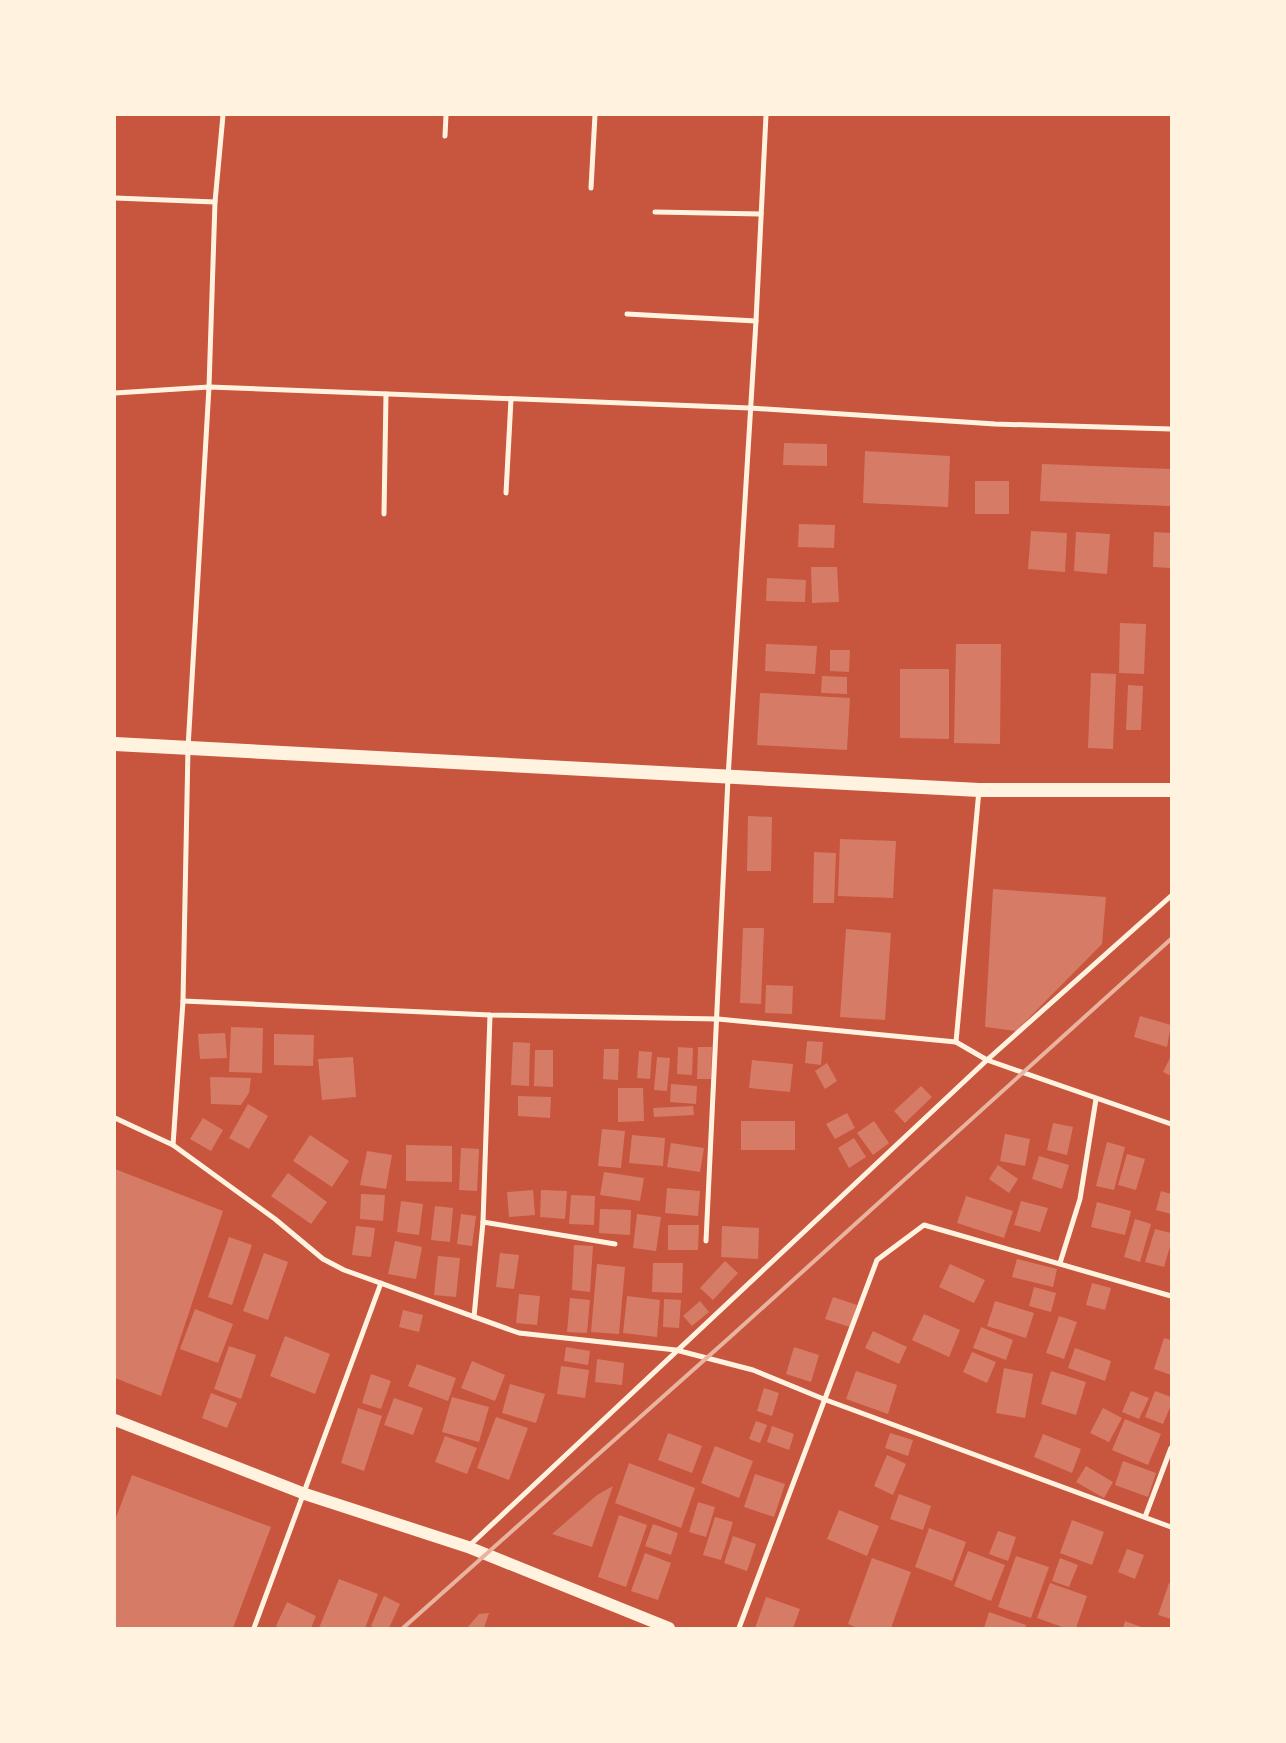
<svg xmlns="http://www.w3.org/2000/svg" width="1286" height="1743" font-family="'Open Sans',sans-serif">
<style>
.building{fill:#d67c66}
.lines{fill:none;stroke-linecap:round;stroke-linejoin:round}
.minor{stroke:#fff3e0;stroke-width:5}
.primary{stroke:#fff3e0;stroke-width:12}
.trunk{stroke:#fff3e0;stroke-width:14}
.rail{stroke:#e9b49f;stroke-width:4}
</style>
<rect width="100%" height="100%" fill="#c8553d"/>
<g class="building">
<polygon points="784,443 827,444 827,466 783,465"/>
<polygon points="865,451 950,456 948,507 863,503"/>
<polygon points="1042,464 1171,469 1171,506 1040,501"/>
<rect x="975" y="481" width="34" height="33"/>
<polygon points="799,524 835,525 834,548 798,547"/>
<polygon points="1031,531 1067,533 1065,572 1028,569"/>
<polygon points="1076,532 1110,534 1107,574 1074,571"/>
<polygon points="1154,532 1171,533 1171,568 1153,567"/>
<polygon points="811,567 837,567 839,602 812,603"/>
<polygon points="767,578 806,580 805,602 766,601"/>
<polygon points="1120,623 1146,624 1144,674 1119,673"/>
<polygon points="766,644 817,646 815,674 765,671"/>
<polygon points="956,644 1001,644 1000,744 954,743"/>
<polygon points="830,650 850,650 849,672 830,671"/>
<polygon points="900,669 949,669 949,739 900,738"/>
<polygon points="1091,673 1116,674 1113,749 1088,748"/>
<polygon points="822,676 847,677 847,694 821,693"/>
<polygon points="1128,685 1143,686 1141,730 1126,730"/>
<polygon points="760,693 850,698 847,750 757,745"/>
<polygon points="748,816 772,817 771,871 747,871"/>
<polygon points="840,839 896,841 893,898 838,896"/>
<polygon points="814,852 836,853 834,903 813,903"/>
<polygon points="993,889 1106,897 1102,944 1016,1031 985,1027"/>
<polygon points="743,928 764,928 761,1004 740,1003"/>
<polygon points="846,929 891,933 885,1020 840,1017"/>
<polygon points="766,985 793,986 792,1014 765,1013"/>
<polygon points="1140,1016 1171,1025 1167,1047 1134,1037"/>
<polygon points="231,1027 263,1028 262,1073 229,1072"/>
<polygon points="225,1033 227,1058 200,1059 198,1034"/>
<polygon points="274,1034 314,1035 313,1066 274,1065"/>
<polygon points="807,1041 823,1042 821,1065 805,1063"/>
<polygon points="513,1042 530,1043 529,1086 511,1085"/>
<polygon points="678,1047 693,1048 692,1075 677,1074"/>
<polygon points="698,1047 712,1047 711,1079 697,1079"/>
<polygon points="604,1049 619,1049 618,1080 603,1079"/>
<polygon points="535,1050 553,1050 553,1087 534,1086"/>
<polygon points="639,1051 652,1052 650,1079 637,1078"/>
<polygon points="1171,1056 1171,1076 1163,1072"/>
<polygon points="353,1057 356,1097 322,1100 318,1059"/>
<polygon points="657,1057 670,1058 667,1091 654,1090"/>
<polygon points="752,1060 793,1064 790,1092 749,1088"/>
<polygon points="827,1063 837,1081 825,1089 815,1071"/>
<polygon points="210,1077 251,1078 249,1093 241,1105 211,1104"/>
<polygon points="671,1084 697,1086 696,1104 670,1102"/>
<polygon points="921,1086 932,1097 905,1123 894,1111"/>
<polygon points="618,1088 643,1088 644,1121 618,1122"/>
<polygon points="518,1096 551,1097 550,1118 518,1116"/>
<polygon points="248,1104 268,1116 249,1149 229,1138"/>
<polygon points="693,1106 694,1115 654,1117 653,1108"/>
<polygon points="847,1113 855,1128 835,1139 826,1124"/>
<polygon points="203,1118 223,1130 211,1151 190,1139"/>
<rect x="741" y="1121" width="54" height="29"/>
<polygon points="874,1121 889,1143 873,1155 857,1133"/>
<polygon points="1053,1123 1073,1127 1067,1155 1047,1150"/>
<polygon points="602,1129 625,1131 621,1168 598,1166"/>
<polygon points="1005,1134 1030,1139 1025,1166 1000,1161"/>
<polygon points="310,1135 349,1161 332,1187 293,1161"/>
<polygon points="632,1135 665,1138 663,1166 629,1163"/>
<polygon points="854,1138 866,1157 849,1168 838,1148"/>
<polygon points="1107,1142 1125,1147 1114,1190 1096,1186"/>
<polygon points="671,1143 704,1148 700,1172 667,1167"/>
<polygon points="406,1145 452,1146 452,1182 406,1181"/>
<polygon points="461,1148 479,1149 477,1191 459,1190"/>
<polygon points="367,1151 392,1155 386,1189 360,1185"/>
<polygon points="1127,1154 1145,1159 1136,1190 1118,1185"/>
<polygon points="1039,1156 1069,1165 1062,1189 1032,1179"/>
<polygon points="998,1165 1018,1179 1009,1193 989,1179"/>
<polygon points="115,1169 223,1211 161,1396 115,1378"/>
<polygon points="604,1172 644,1178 640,1201 600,1195"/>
<polygon points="288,1173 327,1202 311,1224 271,1196"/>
<polygon points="667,1188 700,1191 698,1216 665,1213"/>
<polygon points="533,1190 535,1215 509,1217 507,1192"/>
<polygon points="541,1190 567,1191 565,1219 540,1217"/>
<polygon points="1161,1191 1171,1194 1171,1214 1156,1210"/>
<polygon points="361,1194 385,1195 383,1221 360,1219"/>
<polygon points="571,1195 595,1196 594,1225 569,1224"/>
<polygon points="966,1196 1013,1211 1004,1238 957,1223"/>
<polygon points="401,1201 423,1204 419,1235 397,1232"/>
<polygon points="1021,1201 1048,1208 1040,1232 1014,1225"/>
<polygon points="1097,1202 1131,1211 1125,1235 1091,1227"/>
<polygon points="435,1206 453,1208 450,1242 431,1240"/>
<polygon points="600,1209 631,1210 630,1235 599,1233"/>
<polygon points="461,1214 476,1216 472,1246 457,1244"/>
<polygon points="637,1214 661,1217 656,1251 633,1248"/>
<polygon points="1135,1219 1151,1224 1140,1262 1124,1257"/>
<polygon points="668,1225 699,1225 698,1250 668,1250"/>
<polygon points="356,1226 375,1228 371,1257 352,1255"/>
<polygon points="722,1226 759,1228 758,1259 721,1257"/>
<polygon points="1155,1229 1171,1233 1171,1243 1164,1267 1145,1262"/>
<polygon points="229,1237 252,1245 232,1305 208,1297"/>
<polygon points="395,1241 422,1247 416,1279 388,1274"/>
<polygon points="574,1245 593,1246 590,1292 572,1290"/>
<polygon points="264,1253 288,1262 268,1320 243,1311"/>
<polygon points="500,1253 519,1255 514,1289 496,1287"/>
<polygon points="438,1256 460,1258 456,1297 434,1295"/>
<polygon points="1017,1259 1057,1269 1053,1287 1012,1277"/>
<polygon points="725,1261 738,1273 713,1300 700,1288"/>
<polygon points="653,1263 683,1263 682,1293 652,1292"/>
<polygon points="597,1264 625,1267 619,1334 591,1332"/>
<polygon points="950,1264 985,1280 974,1303 939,1287"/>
<polygon points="1092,1283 1111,1288 1105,1310 1086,1305"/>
<polygon points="1034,1287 1056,1293 1051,1312 1029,1306"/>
<polygon points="519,1294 540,1296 537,1325 516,1323"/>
<polygon points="627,1296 660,1300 657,1337 623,1333"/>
<polygon points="833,1297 857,1305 850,1327 825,1319"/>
<polygon points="570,1298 590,1300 587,1333 567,1332"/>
<polygon points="664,1299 681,1300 679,1328 663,1327"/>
<polygon points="700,1301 709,1312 692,1326 683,1316"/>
<polygon points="995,1301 1034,1313 1026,1338 987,1326"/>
<polygon points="195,1309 233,1324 218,1363 180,1349"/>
<polygon points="403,1310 423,1315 419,1332 399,1327"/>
<polygon points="924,1314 960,1330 949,1357 912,1340"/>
<polygon points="1059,1316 1077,1322 1064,1359 1046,1353"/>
<polygon points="981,1327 1013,1340 1006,1360 973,1348"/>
<polygon points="873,1331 907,1347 899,1364 865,1348"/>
<polygon points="285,1336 330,1354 315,1394 270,1376"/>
<polygon points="1164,1338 1171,1340 1171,1375 1154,1369"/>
<polygon points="229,1346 256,1355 241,1399 214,1389"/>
<polygon points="566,1347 590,1351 588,1365 564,1361"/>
<polygon points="794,1347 819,1355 811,1382 786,1374"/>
<polygon points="1075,1348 1111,1361 1105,1381 1068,1368"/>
<polygon points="972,1352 996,1362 987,1383 963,1372"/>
<polygon points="597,1359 624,1363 622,1385 595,1382"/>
<polygon points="472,1361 505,1375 495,1401 461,1388"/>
<polygon points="417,1364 456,1378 448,1401 408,1386"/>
<polygon points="561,1366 589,1370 585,1398 557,1394"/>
<polygon points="1004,1368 1033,1374 1025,1418 996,1413"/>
<polygon points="856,1371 897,1385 888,1414 846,1399"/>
<polygon points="1051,1371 1086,1382 1076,1415 1041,1404"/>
<polygon points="371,1374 391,1381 381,1409 362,1403"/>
<polygon points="510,1384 545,1394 536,1423 502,1413"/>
<polygon points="764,1388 779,1393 772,1416 757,1411"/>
<polygon points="1131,1391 1149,1398 1139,1419 1122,1412"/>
<polygon points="1155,1391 1171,1397 1171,1405 1163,1424 1145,1417"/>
<polygon points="211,1393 237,1403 227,1428 202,1418"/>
<polygon points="452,1397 489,1407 479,1442 442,1432"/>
<polygon points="394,1398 423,1408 413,1435 384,1425"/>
<polygon points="358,1408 382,1416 364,1471 341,1463"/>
<polygon points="1103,1408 1122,1418 1109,1442 1090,1433"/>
<polygon points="496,1417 528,1428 509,1480 477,1468"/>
<polygon points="1125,1419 1161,1434 1148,1465 1112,1450"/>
<polygon points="756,1421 767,1425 760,1443 749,1439"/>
<polygon points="772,1426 794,1434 789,1450 767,1442"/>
<polygon points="668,1433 702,1446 692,1473 658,1460"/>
<polygon points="890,1433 913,1440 908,1456 885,1448"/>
<polygon points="1043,1434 1081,1449 1072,1473 1034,1457"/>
<polygon points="445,1436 477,1448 467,1474 435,1462"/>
<polygon points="715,1446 753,1461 739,1498 701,1483"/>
<polygon points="887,1455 906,1464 893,1495 874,1486"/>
<polygon points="1123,1461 1156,1473 1148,1497 1115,1485"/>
<polygon points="629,1463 695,1488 681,1528 615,1503"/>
<polygon points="1086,1466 1113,1482 1104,1498 1076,1482"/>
<polygon points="755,1474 785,1484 774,1517 744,1507"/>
<polygon points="132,1475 271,1527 233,1628 115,1628 115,1520"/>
<polygon points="613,1486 592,1547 552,1534 597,1495"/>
<polygon points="899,1494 931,1506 923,1530 890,1519"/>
<polygon points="698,1502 715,1507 706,1537 689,1532"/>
<polygon points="839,1510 879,1526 867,1556 827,1539"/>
<polygon points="619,1515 647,1525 626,1587 598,1577"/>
<polygon points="715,1517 733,1522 721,1560 703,1555"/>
<polygon points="1072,1520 1104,1532 1092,1565 1060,1553"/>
<polygon points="653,1524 678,1533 671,1555 645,1546"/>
<polygon points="929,1528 966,1542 952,1581 915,1567"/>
<polygon points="998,1531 1016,1537 1008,1561 989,1554"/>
<polygon points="733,1536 756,1544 747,1571 724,1563"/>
<polygon points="1127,1549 1144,1555 1135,1579 1118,1572"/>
<polygon points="968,1551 1005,1565 991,1601 954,1586"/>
<polygon points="645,1553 671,1563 658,1600 631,1591"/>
<polygon points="1016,1556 1049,1567 1031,1618 998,1607"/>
<polygon points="872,1558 911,1572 891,1628 858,1628 848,1624"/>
<polygon points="1060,1558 1078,1565 1069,1587 1052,1581"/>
<polygon points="339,1579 378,1594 365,1628 319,1628"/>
<polygon points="1050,1583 1087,1596 1076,1628 1065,1628 1037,1618"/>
<polygon points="1169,1583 1171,1584 1171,1619 1158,1615"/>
<polygon points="384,1596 400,1604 389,1628 376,1628 371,1626"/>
<polygon points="766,1597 800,1609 793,1628 755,1628"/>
<polygon points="287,1602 316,1616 311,1628 281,1628 276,1626"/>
<polygon points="989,1612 1026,1625 1025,1628 984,1628"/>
<polygon points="489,1613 484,1628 467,1628 479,1614"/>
<polygon points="1125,1621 1144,1628 1123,1628"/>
</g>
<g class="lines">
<g class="minor">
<polyline points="445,136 446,115"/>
<polyline points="591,188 595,115"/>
<polyline points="115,198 215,202"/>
<polyline points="655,212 761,214"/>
<polyline points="627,314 756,321"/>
<polyline points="115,393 209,387 750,408 995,424 1171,429"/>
<polyline points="506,493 511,399"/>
<polyline points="384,514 386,394"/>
<polyline points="183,1001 490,1015 718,1019 956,1042 987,1060 1171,1124"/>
<polyline points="956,1042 979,790"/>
<polyline points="115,1118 173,1145 275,1219 323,1259 344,1270 519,1333 676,1350 753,1370 826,1400 1171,1527"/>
<polyline points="173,1145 183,1001 188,748 209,387 215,202 223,115"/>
<polyline points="483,1222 615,1244"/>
<polyline points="706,1241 728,778 756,321 766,115"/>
<polyline points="1060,1263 1080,1199 1096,1099"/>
<polyline points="474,1317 483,1222 490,1015"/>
<polyline points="1145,1517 1171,1448"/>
<polyline points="469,1546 987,1060 1171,896"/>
<polyline points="254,1628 381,1283"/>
<polyline points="739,1628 877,1260 924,1225 1171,1296"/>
</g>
<polyline class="primary" points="115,1420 305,1494 468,1547 669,1628"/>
<polyline class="trunk" points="115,744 979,790 1171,790"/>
<polyline class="rail" points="403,1628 729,1338 1171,939"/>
</g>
<rect width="1286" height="1743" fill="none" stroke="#fff3e0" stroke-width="232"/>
</svg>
